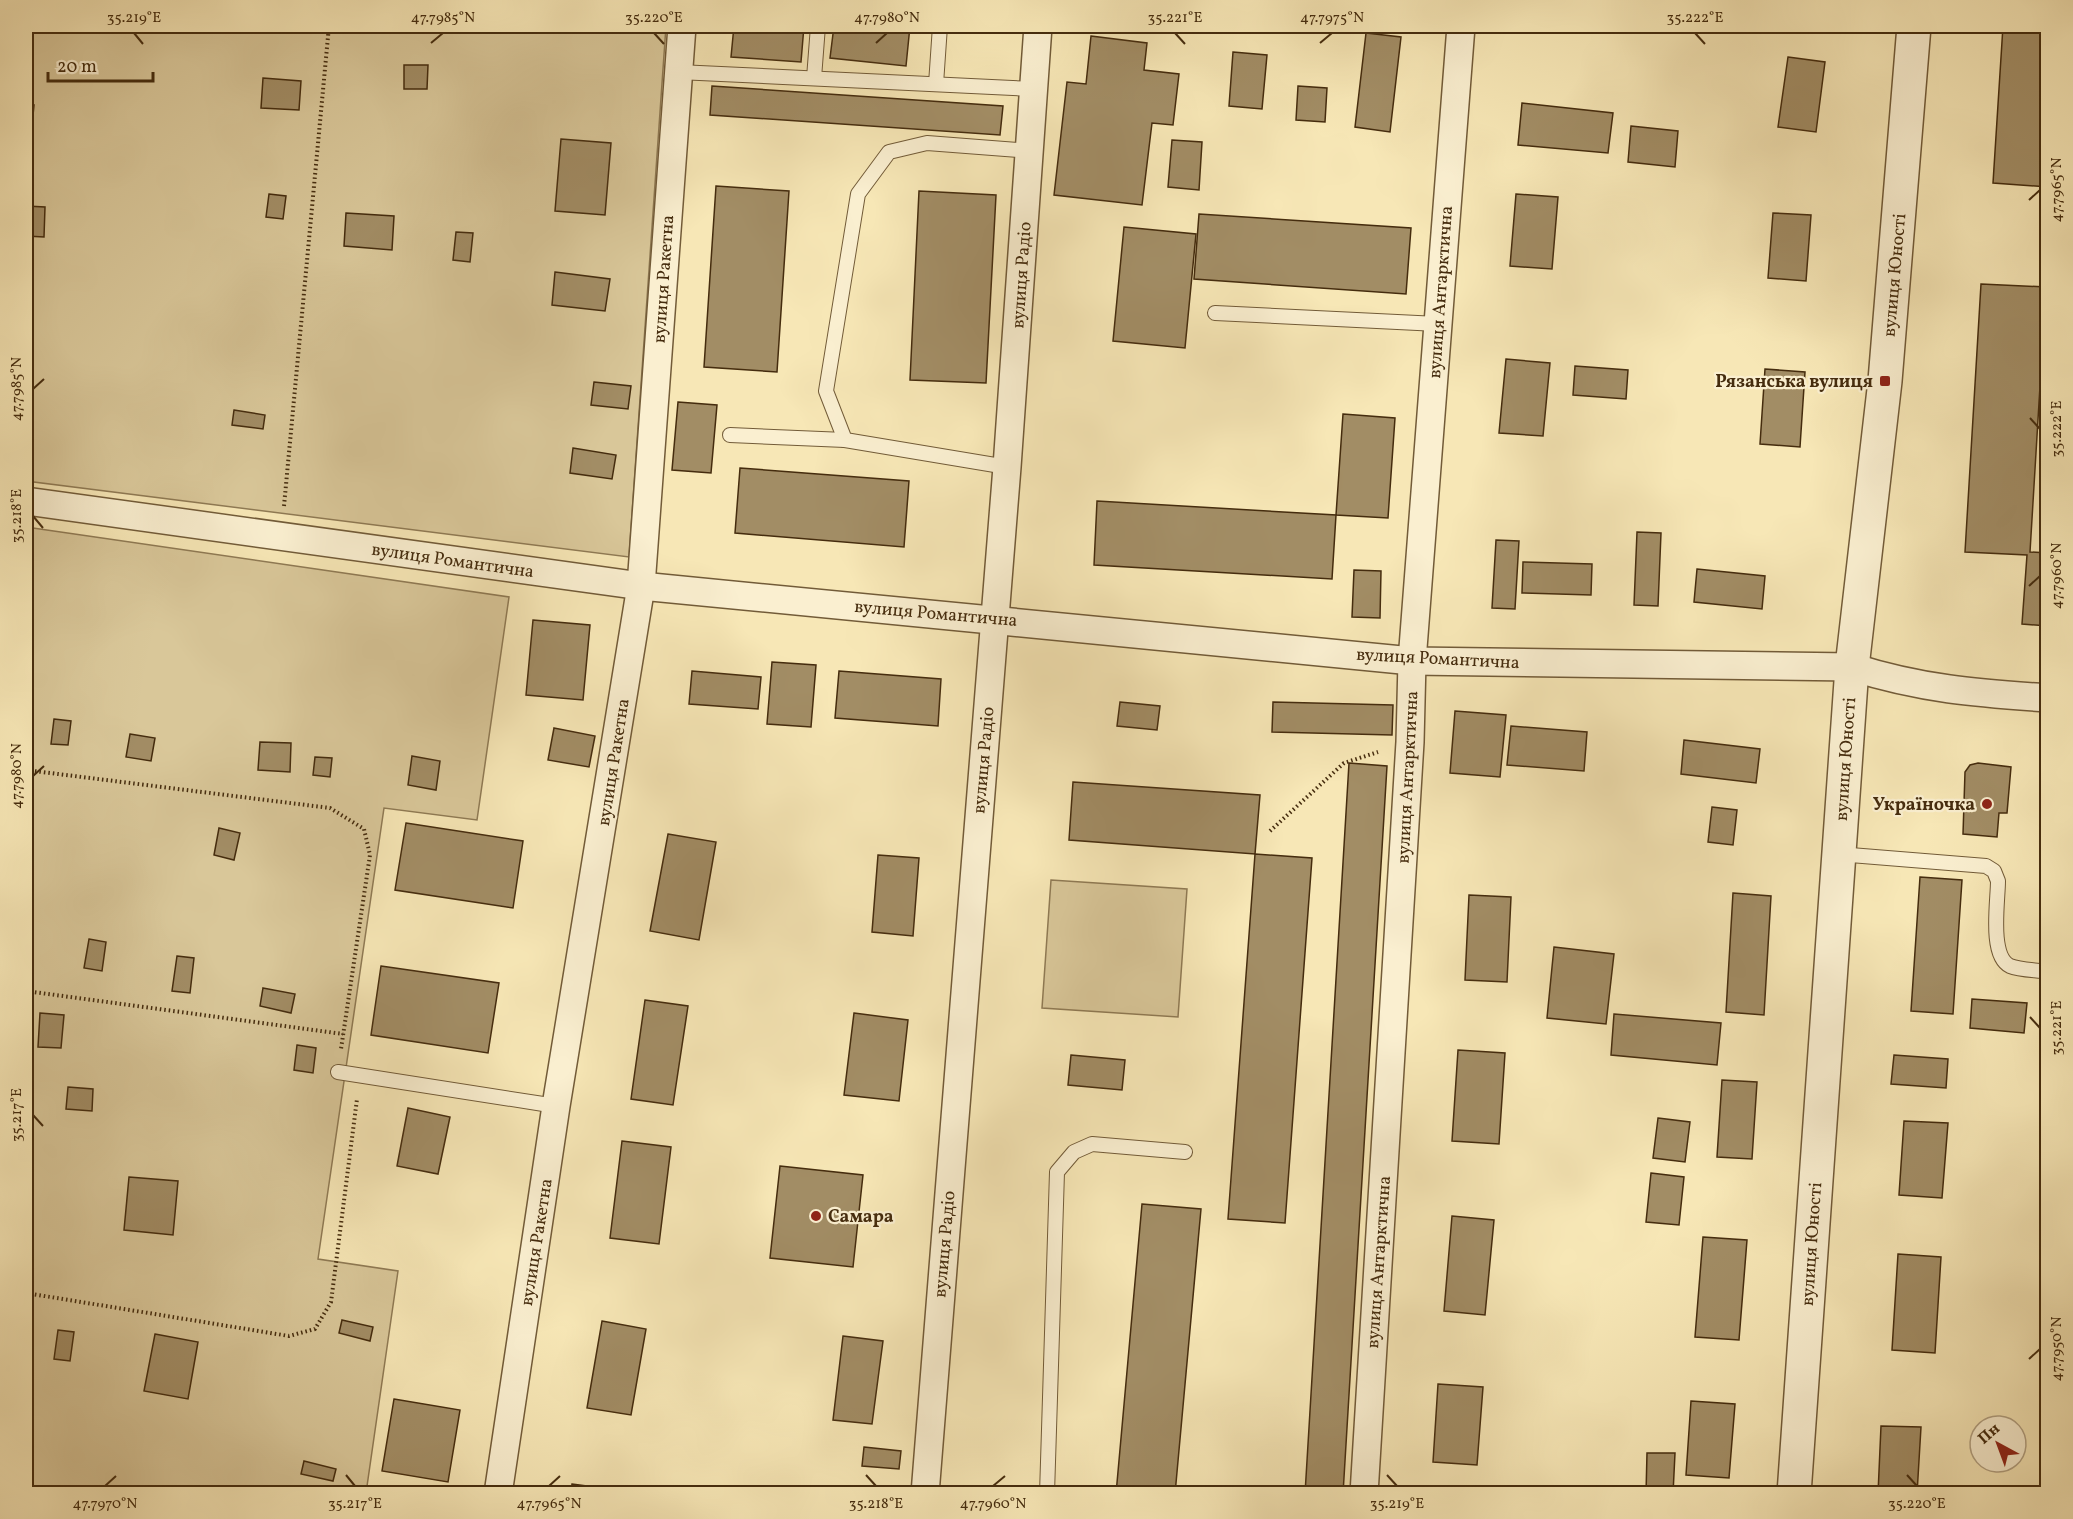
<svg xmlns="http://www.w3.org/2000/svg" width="2073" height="1519" font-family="Vollkorn,serif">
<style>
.green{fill:#d9c799;stroke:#8f7a54;stroke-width:1.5}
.building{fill:#a28d65;stroke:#452c0e;stroke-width:1.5}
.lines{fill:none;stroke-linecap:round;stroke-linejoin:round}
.service-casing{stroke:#725b38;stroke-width:16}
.minor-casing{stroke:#725b38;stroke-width:30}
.tertiary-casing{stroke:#725b38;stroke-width:36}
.path{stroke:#452c0e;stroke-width:4;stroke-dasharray:1.5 3;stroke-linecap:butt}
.service{stroke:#faefd0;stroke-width:14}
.minor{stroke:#faefd0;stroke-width:27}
.tertiary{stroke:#faefd0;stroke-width:33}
.ticks{fill:none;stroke:#452c0e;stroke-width:2}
.poi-dot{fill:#8f2418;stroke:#faefd0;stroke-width:2}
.labels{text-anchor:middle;stroke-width:4.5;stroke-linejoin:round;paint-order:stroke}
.street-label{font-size:18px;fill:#452c0e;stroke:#faefd0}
.poi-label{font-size:18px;font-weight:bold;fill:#452c0e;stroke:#faefd0;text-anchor:end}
.neatline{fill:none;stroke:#452c0e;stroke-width:2}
.ticks-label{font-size:15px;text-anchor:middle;fill:#452c0e}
</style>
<rect width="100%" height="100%" fill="#f7e7b6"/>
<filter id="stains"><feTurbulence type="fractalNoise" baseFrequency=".00333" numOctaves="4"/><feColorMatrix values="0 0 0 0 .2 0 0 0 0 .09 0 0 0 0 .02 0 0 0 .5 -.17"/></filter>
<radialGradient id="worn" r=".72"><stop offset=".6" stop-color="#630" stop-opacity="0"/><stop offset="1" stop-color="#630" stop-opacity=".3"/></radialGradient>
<g class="green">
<polygon points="26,26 666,26 629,557 26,481"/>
<polygon points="26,527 509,597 477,820 384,808 318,1259 398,1271 366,1493 26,1494"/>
<polygon points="1051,880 1187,889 1178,1017 1042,1008"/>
</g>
<g class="building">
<polygon points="26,26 38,26 38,32 26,31"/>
<polygon points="734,26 804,26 801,62 731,57"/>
<polygon points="834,26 910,26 906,66 830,58"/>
<polygon points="2003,26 2048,26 2048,187 1993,183"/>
<polygon points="1366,33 1401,37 1390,132 1355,127"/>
<polygon points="1091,36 1147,43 1144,70 1179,74 1173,125 1152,123 1142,205 1054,195 1067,82 1086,84"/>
<polygon points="1233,52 1267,55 1262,109 1229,106"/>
<polygon points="1788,57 1825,62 1816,132 1778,127"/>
<polygon points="404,65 428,65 427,89 404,89"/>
<polygon points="263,78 301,81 299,110 261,108"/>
<polygon points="712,86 1003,106 1000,135 710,115"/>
<polygon points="1298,86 1327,88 1325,122 1296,120"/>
<polygon points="1522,103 1613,113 1608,153 1518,145"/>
<polygon points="26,104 34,105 32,126 26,125"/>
<polygon points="1631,126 1678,131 1675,167 1628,162"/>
<polygon points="561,139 611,143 605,215 555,211"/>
<polygon points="1172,140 1202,142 1199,190 1168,187"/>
<polygon points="716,186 789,191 777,372 704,367"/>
<polygon points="919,191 996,195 986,383 910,380"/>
<polygon points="269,194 286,196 283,219 266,217"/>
<polygon points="1516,194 1558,197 1552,269 1510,266"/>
<polygon points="26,206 45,207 44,237 26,236"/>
<polygon points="346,213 394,216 392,250 344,246"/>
<polygon points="1773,213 1811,215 1806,281 1768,278"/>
<polygon points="1199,214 1411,228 1406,294 1194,279"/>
<polygon points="1124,227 1196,234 1185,348 1113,341"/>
<polygon points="456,232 473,233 470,262 453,260"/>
<polygon points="555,272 610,279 605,311 552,305"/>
<polygon points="1981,284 2046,287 2030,552 2048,553 2048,626 2022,624 2027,555 1965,552"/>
<polygon points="1506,359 1550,363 1543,436 1499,433"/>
<polygon points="1575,366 1628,370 1626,399 1573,395"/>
<polygon points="1765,369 1805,372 1800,447 1760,444"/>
<polygon points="594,382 631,386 628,409 591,405"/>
<polygon points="678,402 717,405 711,473 672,470"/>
<polygon points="234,410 265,415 263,429 232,425"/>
<polygon points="1343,414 1395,418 1388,518 1336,515"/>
<polygon points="573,448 616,455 612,479 570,473"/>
<polygon points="740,468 909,481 904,547 735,533"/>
<polygon points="1097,501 1336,515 1332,579 1094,565"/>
<polygon points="1637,532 1661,533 1658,606 1634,605"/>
<polygon points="1496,540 1519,541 1515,609 1492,608"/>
<polygon points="1523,562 1592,564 1591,595 1522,593"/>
<polygon points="1697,569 1765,576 1762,609 1694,602"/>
<polygon points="1354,570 1381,571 1380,618 1352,617"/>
<polygon points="533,620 590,625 583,700 526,695"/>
<polygon points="772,662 816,665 811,727 767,724"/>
<polygon points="692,671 761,677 758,709 689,704"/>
<polygon points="839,671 941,679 938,726 835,718"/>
<polygon points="1120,702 1160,706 1157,730 1117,726"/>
<polygon points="1273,702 1393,705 1392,735 1272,732"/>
<polygon points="1455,711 1506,715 1500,777 1450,773"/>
<polygon points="54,719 71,721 68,745 51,744"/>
<polygon points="1511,726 1587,732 1584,771 1507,765"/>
<polygon points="554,728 595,736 589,767 548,760"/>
<polygon points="130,734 155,738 151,761 126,757"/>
<polygon points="1684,740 1760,749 1756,783 1681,774"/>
<polygon points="260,742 291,743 290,772 258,770"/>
<polygon points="412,756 440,761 436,790 408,785"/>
<polygon points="315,757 332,758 330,777 313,775"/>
<polygon points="1349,763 1387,766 1343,1494 1305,1494"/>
<polygon points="1978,763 2011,767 2007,813 1999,813 1997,837 1963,834 1965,772 1970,765"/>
<polygon points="1073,782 1260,795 1255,854 1069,840"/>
<polygon points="1712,807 1737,810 1733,845 1708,842"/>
<polygon points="406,823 523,841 513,908 395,890"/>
<polygon points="219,828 240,833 234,860 214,855"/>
<polygon points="668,834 716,842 699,940 650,931"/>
<polygon points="1255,854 1312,858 1285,1223 1228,1219"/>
<polygon points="878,855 919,858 913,936 872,932"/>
<polygon points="1920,877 1962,880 1953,1014 1911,1011"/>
<polygon points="1733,893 1771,896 1764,1015 1726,1012"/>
<polygon points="1469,895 1511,897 1507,982 1465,980"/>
<polygon points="89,939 106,942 102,971 84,968"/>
<polygon points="1554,947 1614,954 1606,1024 1547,1018"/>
<polygon points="177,956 194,958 190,993 172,991"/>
<polygon points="381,966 499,983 488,1053 371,1035"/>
<polygon points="263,988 295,994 291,1013 260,1006"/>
<polygon points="1972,999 2027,1003 2024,1033 1970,1028"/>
<polygon points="645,1000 688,1006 673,1105 631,1099"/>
<polygon points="40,1013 64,1015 61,1048 38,1047"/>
<polygon points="854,1013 908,1020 899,1101 844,1095"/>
<polygon points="1614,1014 1721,1023 1717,1065 1611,1055"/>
<polygon points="297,1045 316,1048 313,1073 294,1070"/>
<polygon points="1458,1050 1505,1053 1499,1144 1452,1141"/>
<polygon points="1071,1055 1125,1060 1122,1090 1068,1085"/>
<polygon points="1894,1055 1948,1059 1946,1088 1891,1084"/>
<polygon points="1722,1080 1757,1082 1752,1159 1717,1157"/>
<polygon points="68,1087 93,1089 92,1111 66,1109"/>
<polygon points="408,1108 450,1117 438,1174 397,1166"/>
<polygon points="1658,1118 1690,1122 1685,1162 1653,1158"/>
<polygon points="1904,1121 1948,1123 1942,1198 1899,1195"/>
<polygon points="622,1141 671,1147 659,1244 610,1238"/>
<polygon points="780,1166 863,1175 853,1267 770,1258"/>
<polygon points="1651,1173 1684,1177 1679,1225 1646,1222"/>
<polygon points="129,1177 178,1181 173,1235 124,1230"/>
<polygon points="1142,1204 1201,1209 1175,1494 1116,1494"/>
<polygon points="1452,1216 1494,1220 1485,1315 1444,1311"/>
<polygon points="1703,1237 1747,1240 1739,1340 1695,1337"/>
<polygon points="1898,1254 1941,1257 1935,1353 1892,1350"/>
<polygon points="342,1320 373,1327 370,1341 339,1333"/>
<polygon points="602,1321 646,1329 631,1415 587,1408"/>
<polygon points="58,1330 74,1332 70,1361 54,1359"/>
<polygon points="155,1334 198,1342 188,1399 144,1391"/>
<polygon points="843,1336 883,1341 872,1424 833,1420"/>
<polygon points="1438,1384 1483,1387 1477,1465 1433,1462"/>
<polygon points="394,1399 460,1410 448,1482 382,1471"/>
<polygon points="1691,1401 1735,1404 1729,1478 1686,1475"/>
<polygon points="1881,1426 1921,1427 1917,1494 1878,1494"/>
<polygon points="864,1447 901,1451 899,1469 862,1466"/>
<polygon points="1647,1453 1675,1453 1673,1494 1646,1494"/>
<polygon points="304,1461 336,1469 333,1481 301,1474"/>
<polygon points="572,1484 616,1490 615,1494 571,1494"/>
</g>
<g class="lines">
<g class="service-casing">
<g id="service">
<polyline points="678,72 1034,89"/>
<polyline points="814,78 818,26"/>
<polyline points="936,84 940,26"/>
<polyline points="1215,313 1438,324"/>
<polyline points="730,435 845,440"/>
<polyline points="1007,467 845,440 826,391 858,194 889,152 927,143 1030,151"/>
<path d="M1838,854L1986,866L1994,871L1998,881C1998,901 1989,956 2010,966C2020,970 2036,970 2048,972"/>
<polyline points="338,1072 556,1106"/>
<polyline points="1047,1494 1057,1172 1074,1152 1092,1144 1185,1152"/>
</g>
</g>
<g class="minor-casing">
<g id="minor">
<path d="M26,501L641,586L1412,661L1852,667C1921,689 1976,693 2048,698"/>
<polyline points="498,1494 556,1106 641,586 682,26"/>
<polyline points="925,1494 1007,467 1038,26"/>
<polyline points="1364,1494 1410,742 1412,661 1461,26"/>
</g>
</g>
<g class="tertiary-casing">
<polyline id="tertiary" points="1794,1494 1852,667 1885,381 1914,26"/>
</g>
<g class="path">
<polyline points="284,506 329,26"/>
<polyline points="26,770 330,808 364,829 370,855 341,1049"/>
<polyline points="1270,831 1344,763 1378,752"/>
<polyline points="26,991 343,1034"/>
<polyline points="26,1293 289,1336 315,1329 331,1302 357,1099"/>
</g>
<use href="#service" class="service"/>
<use href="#minor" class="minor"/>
<use href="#tertiary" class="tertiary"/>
</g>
<path class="ticks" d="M134,33L143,44M654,33L664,44M1175,33L1185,44M1695,33L1705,44M431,43L443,33M876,43L887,33M1320,43L1332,33M2029,200L2040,190M33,389L44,379M2030,418L2040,429M33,516L43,528M2029,586L2040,576M33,776L44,766M2030,1017L2040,1028M33,1115L43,1126M2029,1359L2040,1349M346,1475L355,1486M866,1475L876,1486M1387,1475L1397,1486M1907,1475L1917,1486M105,1486L116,1476M549,1486L560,1476M993,1486L1005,1476"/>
<g class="poi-dot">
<rect x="1879" y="375" width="12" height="12" rx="3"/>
<circle cx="1987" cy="804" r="6"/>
<circle cx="816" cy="1216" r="6"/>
</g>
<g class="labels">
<g class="street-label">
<text transform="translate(1021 275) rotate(-86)" y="6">вулиця Радіо</text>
<text transform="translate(1894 275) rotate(-85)" y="6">вулиця Юності</text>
<text transform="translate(663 279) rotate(-86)" y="6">вулиця Ракетна</text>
<text transform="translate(1440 292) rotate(-86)" y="6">вулиця Антарктична</text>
<text transform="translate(453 560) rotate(8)" y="6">вулиця Романтична</text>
<text transform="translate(936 613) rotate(5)" y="6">вулиця Романтична</text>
<text transform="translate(1438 658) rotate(3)" y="6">вулиця Романтична</text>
<text transform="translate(1845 759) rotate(-86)" y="6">вулиця Юності</text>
<text transform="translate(983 760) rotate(-85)" y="6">вулиця Радіо</text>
<text transform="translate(613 762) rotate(-81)" y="6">вулиця Ракетна</text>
<text transform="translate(1407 777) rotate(-87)" y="6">вулиця Антарктична</text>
<text transform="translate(536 1242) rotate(-81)" y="6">вулиця Ракетна</text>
<text transform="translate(944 1244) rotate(-85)" y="6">вулиця Радіо</text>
<text transform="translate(1811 1244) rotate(-86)" y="6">вулиця Юності</text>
<text transform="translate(1378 1262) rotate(-86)" y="6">вулиця Антарктична</text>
</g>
<g class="poi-label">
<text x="1873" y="387">Рязанська вулиця</text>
<text x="1975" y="810">Україночка</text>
<text x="828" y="1222" text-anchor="start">Самара</text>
</g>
</g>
<rect width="2073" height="1519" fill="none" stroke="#f7e7b6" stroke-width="66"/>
<g transform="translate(1998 1444) rotate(319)"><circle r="28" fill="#faefd0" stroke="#b2a182" stroke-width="1.5"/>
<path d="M0-4.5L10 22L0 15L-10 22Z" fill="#8f2418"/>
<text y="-9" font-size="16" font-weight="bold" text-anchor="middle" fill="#452c0e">Пн</text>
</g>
<path d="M48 72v9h105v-9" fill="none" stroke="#452c0e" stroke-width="3"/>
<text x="57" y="72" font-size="18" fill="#452c0e" stroke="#faefd0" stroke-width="4.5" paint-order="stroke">20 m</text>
<rect x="33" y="33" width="2007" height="1453" class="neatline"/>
<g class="ticks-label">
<text x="134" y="22">35.219°E</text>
<text x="443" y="22">47.7985°N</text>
<text x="654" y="22">35.220°E</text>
<text x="887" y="22">47.7980°N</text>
<text x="1175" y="22">35.221°E</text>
<text x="1332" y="22">47.7975°N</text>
<text x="1695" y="22">35.222°E</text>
<text transform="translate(2056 190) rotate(-90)" y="5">47.7965°N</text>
<text transform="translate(16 389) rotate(-90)" y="5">47.7985°N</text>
<text transform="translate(2056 429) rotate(-90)" y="5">35.222°E</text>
<text transform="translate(16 516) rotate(-90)" y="5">35.218°E</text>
<text transform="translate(2056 576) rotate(-90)" y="5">47.7960°N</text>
<text transform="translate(16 776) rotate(-90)" y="5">47.7980°N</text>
<text transform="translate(2056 1028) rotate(-90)" y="5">35.221°E</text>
<text transform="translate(16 1115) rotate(-90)" y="5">35.217°E</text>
<text transform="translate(2056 1349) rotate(-90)" y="5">47.7950°N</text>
<text x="105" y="1508">47.7970°N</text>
<text x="355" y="1508">35.217°E</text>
<text x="549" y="1508">47.7965°N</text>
<text x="876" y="1508">35.218°E</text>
<text x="993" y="1508">47.7960°N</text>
<text x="1397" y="1508">35.219°E</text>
<text x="1917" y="1508">35.220°E</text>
</g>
<rect width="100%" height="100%" filter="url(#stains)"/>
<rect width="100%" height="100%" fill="url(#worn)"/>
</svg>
